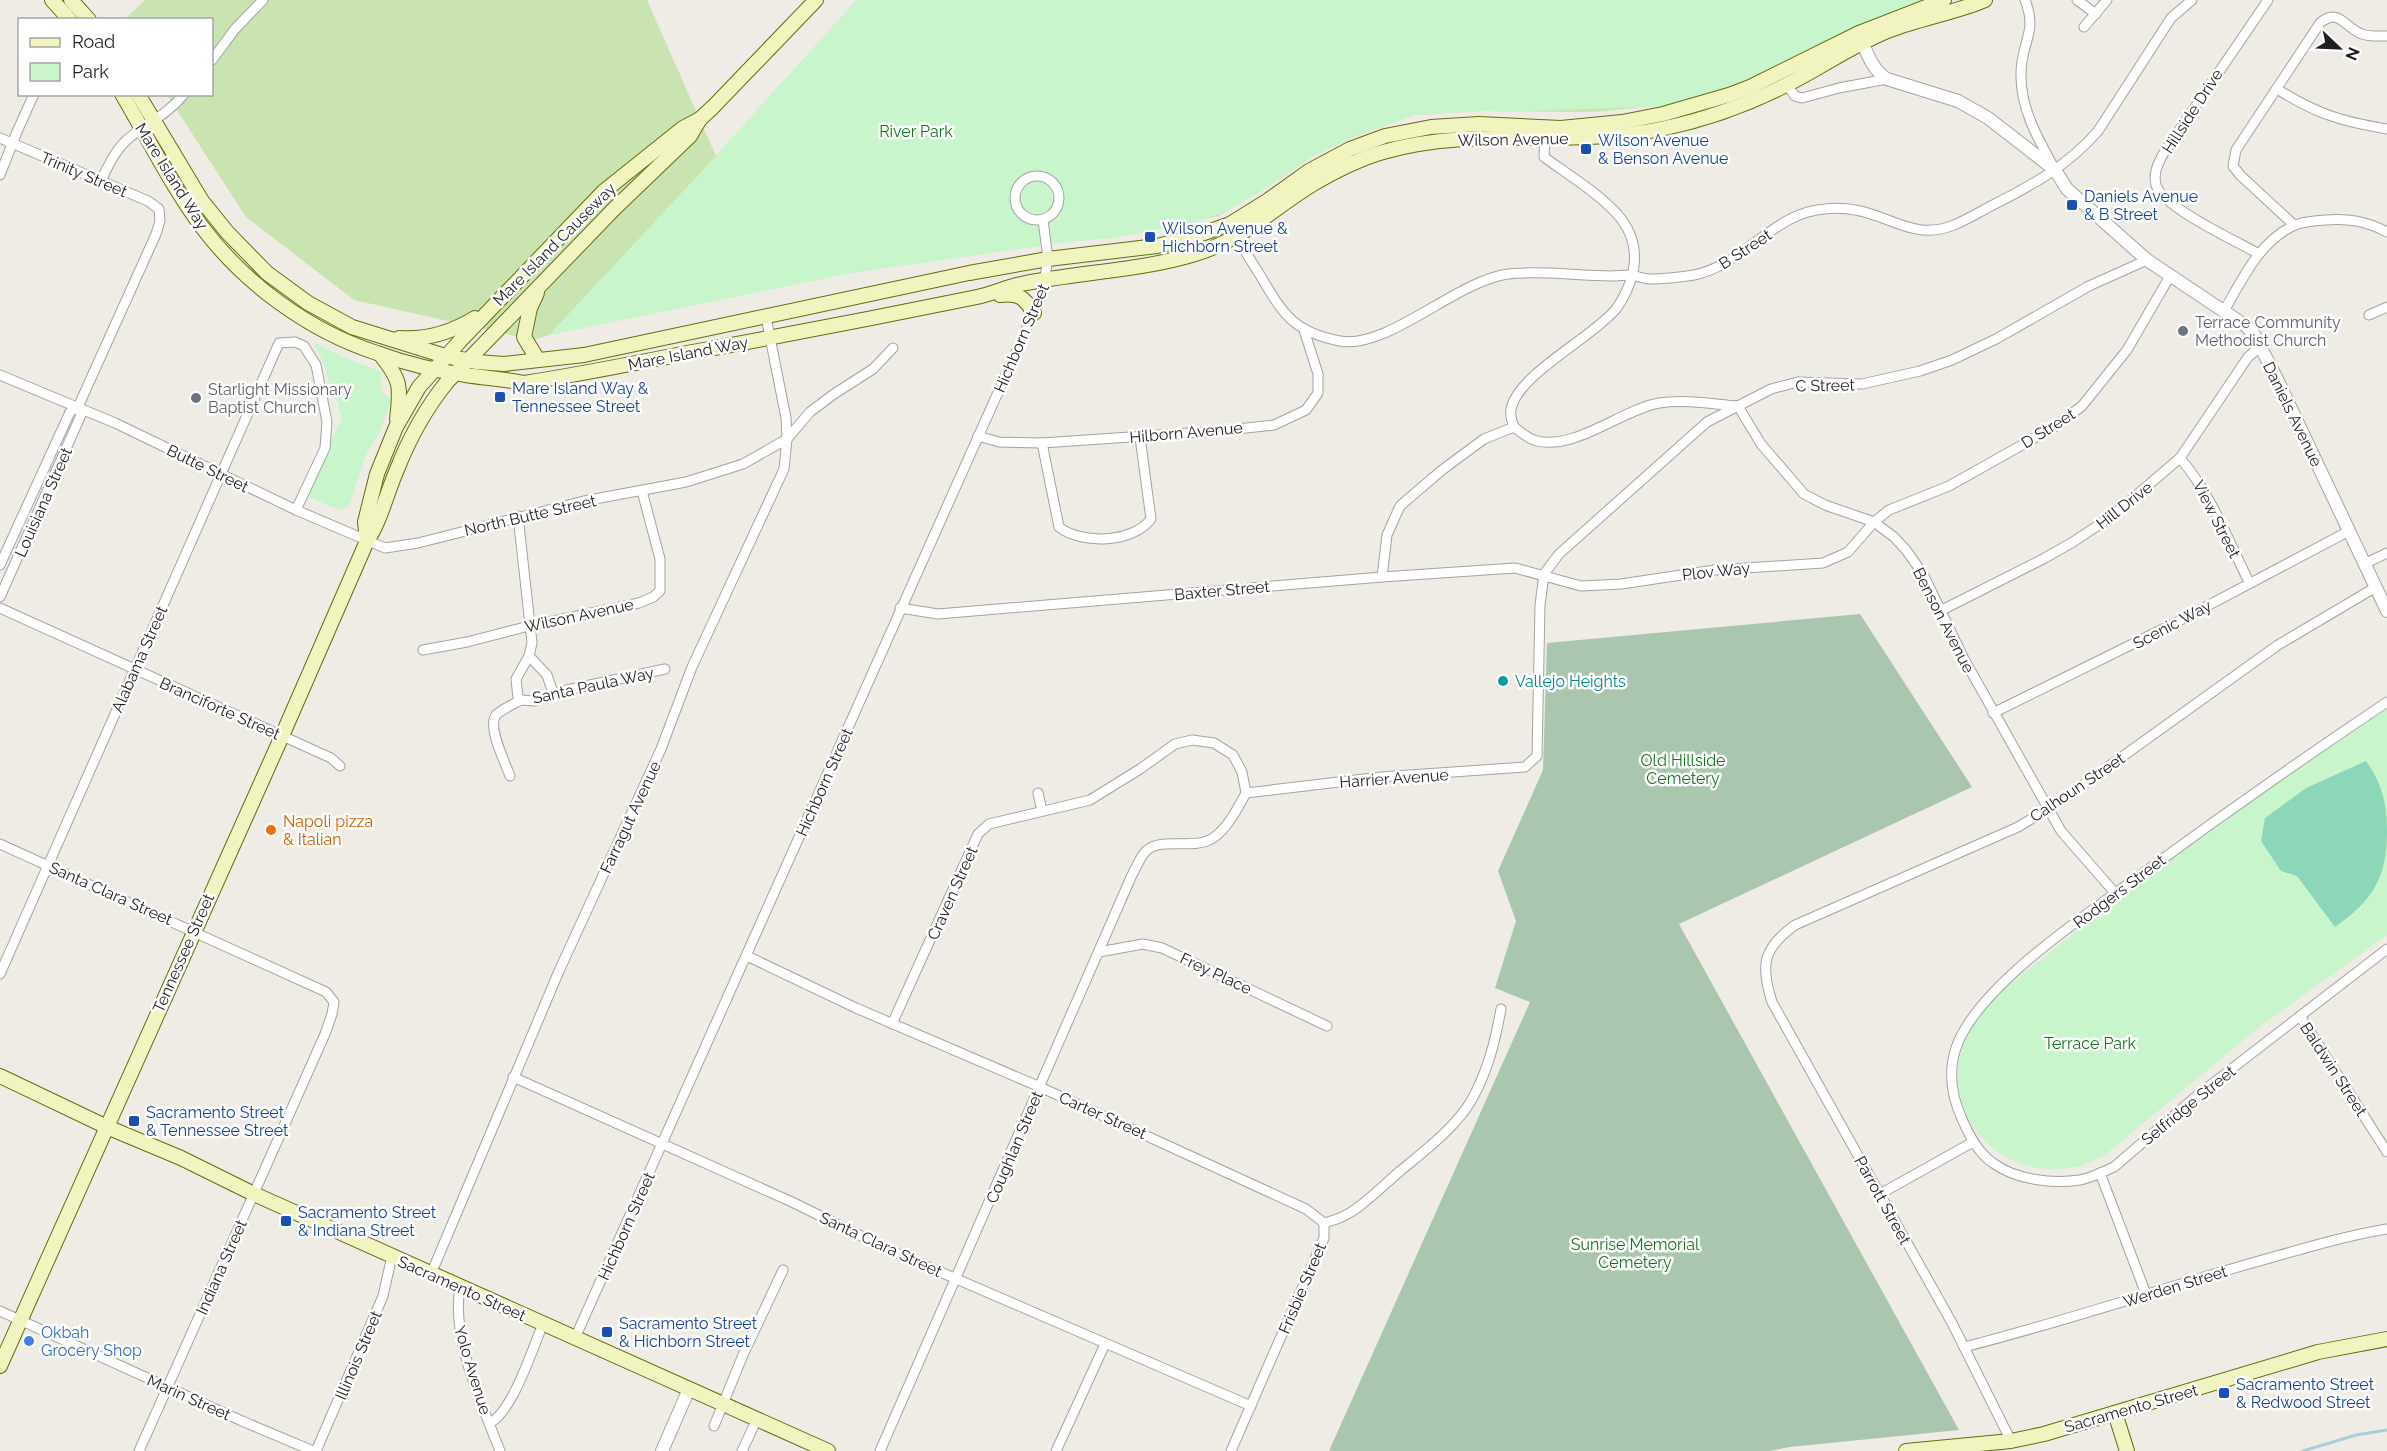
<svg xmlns="http://www.w3.org/2000/svg" width="2387" height="1451" font-family="Raleway,sans-serif">
<style>
.grass{fill:#cae4b1}
.cemetery{fill:#aac6ae}
.park{fill:#c8f5cb}
.pitch{fill:#8cd7b9}
.lines{fill:none;stroke-linecap:round;stroke-linejoin:round}
.stream{stroke:#abced8;stroke-width:3}
.minor-casing{stroke:#a3a3a3;stroke-width:11}
.tertiary-casing{stroke:#a3a3a3;stroke-width:14}
.secondary-casing{stroke:#636d0f;stroke-width:16}
.minor{stroke:#fff;stroke-width:9}
.tertiary{stroke:#fff;stroke-width:12}
.secondary{stroke:#f1f4bf;stroke-width:14}
.transit-dot{fill:#1a4fb4;stroke:#fff;stroke-width:2}
.worship-dot{fill:#6b7280;stroke:#fff;stroke-width:2}
.culture-dot{fill:#0f9aa8;stroke:#fff;stroke-width:2}
.food-dot{fill:#e8710a;stroke:#fff;stroke-width:2}
.shop-dot{fill:#3f7fe0;stroke:#fff;stroke-width:2}
.labels{text-anchor:middle;stroke-width:5;stroke-linejoin:round;paint-order:stroke}
.street-label{font-size:16px;fill:#1f1f1f;stroke:#fff}
.park-label{font-size:16px;fill:#16741e;stroke:#fff}
.transit-label{font-size:16px;fill:#164399;stroke:#fff;text-anchor:start}
.worship-label{font-size:16px;fill:#5b616d;stroke:#fff;text-anchor:start}
.culture-label{font-size:16px;fill:#0d838f;stroke:#fff;text-anchor:start}
.food-label{font-size:16px;fill:#c56008;stroke:#fff;text-anchor:start}
.shop-label{font-size:16px;fill:#366cbe;stroke:#fff;text-anchor:start}
</style>
<rect width="100%" height="100%" fill="#efece6"/>
<polygon class="grass" points="145,0 647,0 716,156 857,0 1668,95 1635,108 1595,112 1481,111 1415,115 1358,135 1313,156 1271,185 1218,216 1114,238 1097,239 1066,227 549,335 534,340 354,300 246,217 167,95 212,94 212,20 124,20"/>
<polygon class="cemetery" points="1860,614 1972,787 1679,924 1959,1430 1790,1447 1769,1451 1329,1451 1530,1002 1495,988 1516,921 1498,871 1543,770 1547,643"/>
<g class="park">
<polygon points="857,0 1925,0 1848,30 1736,86 1675,106 1529,111 1481,111 1415,115 1358,135 1313,156 1271,185 1229,210 1197,222 1114,238 1068,242 852,273 549,335 716,156"/>
<path d="M316,343L346,358L382,372C379,385 381,393 392,400L379,433L366,455L349,506L339,510L304,495L342,419L337,401L333,397L324,364L315,346Z"/>
<path d="M2384,710L2387,711V935L2258,1028L2105,1155C2096,1159 2086,1165 2076,1167C1996,1184 1931,1106 1969,1031C1985,999 2026,973 2053,950C2159,864 2271,787 2384,710Z"/>
</g>
<path class="pitch" d="M2366,761C2382,783 2387,804 2387,831C2387,878 2373,900 2335,927L2297,876L2281,871L2261,841L2265,818L2306,788Z"/>
<g class="lines">
<polyline class="stream" points="2303,1451 2356,1435 2387,1430"/>
<g class="minor-casing">
<g id="minor">
<path d="M2025,0C2038,32 2021,43 2021,73C2020,107 2037,137 2053,166"/>
<polyline points="2077,0 2096,14"/>
<polyline points="2084,27 2107,0"/>
<polyline points="212,60 235,29 263,0"/>
<polyline points="1787,85 1795,96 1802,98 1839,88 1887,79"/>
<path d="M2277,89C2317,114 2340,121 2387,129"/>
<path d="M1545,133L1544,157C1567,174 1605,197 1622,220C1633,235 1637,253 1633,272C1630,285 1624,298 1616,309C1592,338 1518,374 1511,409C1510,415 1512,422 1514,427C1521,432 1528,439 1537,441C1576,450 1621,410 1659,403C1685,399 1712,404 1738,406"/>
<polyline points="0,138 148,201 159,209 160,221 156,234 78,407 70,412 0,565"/>
<polyline points="0,175 16,134 34,94"/>
<circle cx="1037" cy="198" r="22"/>
<path d="M101,181C108,166 115,150 129,138C148,123 168,114 184,94"/>
<path d="M2294,225L2240,175L2233,166L2236,150L2320,23C2339,7 2345,28 2362,34C2369,37 2380,36 2387,36"/>
<path d="M1235,233C1242,247 1251,261 1260,275C1283,314 1293,332 1340,341C1387,350 1456,281 1508,274C1542,270 1576,276 1611,276C1618,276 1624,275 1631,275C1637,276 1644,279 1650,279C1664,279 1681,277 1694,275C1744,265 1774,212 1825,209C1834,208 1846,208 1855,210C1892,216 1914,241 1954,225C1966,220 1978,213 1989,207C2029,187 2068,166 2098,131L2171,18L2192,0"/>
<path d="M2259,254C2238,242 2162,207 2156,185C2153,173 2158,164 2163,154L2268,0"/>
<path d="M2224,311C2242,280 2259,242 2293,226C2303,221 2315,221 2325,220C2348,218 2366,221 2387,232"/>
<polyline points="2369,315 2387,307"/>
<polyline points="0,375 115,423 296,510 385,548 418,543 584,501 686,482 743,464 787,439 810,412 834,394 873,369 893,348"/>
<polyline points="1738,406 1761,444 1804,494 1825,505 1874,522 1894,537 1906,550 1923,574 1964,659 2061,831 2115,893"/>
<polyline points="978,436 999,442 1042,443 1218,431 1274,425 1306,410 1318,393 1318,374 1304,330"/>
<path d="M1042,443L1059,527C1082,545 1133,543 1151,519L1140,437"/>
<path d="M2180,458C2211,494 2228,540 2249,582"/>
<polyline points="518,516 532,643 529,656 516,679 518,698 521,700"/>
<polyline points="2364,564 2387,553"/>
<polyline points="1544,574 1559,554 1707,422 1738,406 1771,389 1798,382 1862,384 1920,371 1952,360 1996,339 2089,286 2147,260"/>
<polyline points="1382,577 1387,535 1400,506 1442,470 1484,439 1514,427"/>
<polyline points="0,597 81,415 78,407"/>
<polyline points="0,608 331,758 340,766"/>
<polyline points="900,608 938,614 1382,577 1515,568 1581,586 1621,584 1715,570 1823,563 1848,552 1874,522 1889,510 1949,486 2054,427 2082,406 2127,350 2170,276"/>
<polyline points="1942,610 2043,559 2073,542 2112,516 2180,458 2248,357 2260,347"/>
<polyline points="423,650 467,642 529,626 639,603 653,597 660,591 660,559 642,491"/>
<polyline points="529,656 547,675 553,693"/>
<polyline points="521,700 535,701 553,693 665,669"/>
<path d="M2387,702C2302,759 2218,818 2135,879C2083,917 1976,988 1956,1048C1948,1072 1952,1097 1962,1119C1969,1135 1978,1153 1993,1163C2016,1180 2052,1184 2080,1180C2091,1178 2103,1172 2114,1167L2199,1094L2387,949"/>
<polyline points="1993,713 2175,623 2349,531"/>
<path d="M510,776C505,762 487,727 496,715C502,709 514,704 521,700"/>
<polyline points="1038,793 1042,811"/>
<polyline points="1246,793 1381,777 1525,767 1537,756 1540,605 1544,574"/>
<polyline points="0,844 326,992 334,1002 332,1014 325,1034 139,1451"/>
<polyline points="1099,952 1143,944 1162,948 1327,1026"/>
<polyline points="747,956 856,1008 1040,1087 1306,1209 1324,1223"/>
<polyline points="0,974 279,343 295,342 304,346 316,365 327,422 325,448 296,510"/>
<polyline points="2300,1016 2387,1152"/>
<polyline points="513,1077 792,1202 894,1252 1251,1406"/>
<polyline points="2100,1173 2146,1294"/>
<polyline points="1880,1194 1973,1142"/>
<path d="M1324,1223C1336,1220 1348,1215 1357,1208C1372,1197 1385,1184 1399,1172C1423,1152 1456,1127 1471,1101C1488,1071 1495,1042 1501,1009"/>
<polyline points="431,1274 559,971 661,749 692,667 784,469 787,439 786,418 766,317"/>
<path d="M460,1287C451,1339 481,1402 500,1451"/>
<polyline points="0,1311 242,1421 313,1451"/>
<polyline points="575,1338 1042,294 1048,259 1043,220"/>
<path d="M1964,1347C2059,1323 2151,1292 2245,1265C2292,1252 2339,1237 2387,1229"/>
<path d="M489,1423C512,1414 533,1347 543,1324"/>
<polyline points="714,1426 743,1355 783,1270"/>
<path d="M2011,1441L1952,1323L1772,1002C1760,965 1763,948 1795,925L2018,827L2059,802L2278,645L2376,587"/>
<polyline points="316,1451 383,1296 392,1256"/>
<polyline points="742,1451 757,1419"/>
<path d="M880,1451L1132,875C1136,868 1140,857 1146,851C1162,836 1193,851 1213,838C1227,829 1238,808 1246,793L1242,772L1233,755L1214,743L1192,740L1175,744L1140,769L1090,800L989,824L978,834L892,1024"/>
<polyline points="1056,1451 1105,1344"/>
<polyline points="1231,1451 1324,1238 1324,1223"/>
</g>
</g>
<g class="tertiary-casing">
<g id="tertiary">
<path d="M1859,34C1866,50 1871,69 1887,79L1958,101L1988,118L2055,170L2067,189L2147,260L2246,326L2255,336L2276,377L2387,611"/>
<polyline points="662,1451 689,1389"/>
</g>
</g>
<g class="secondary-casing">
<g id="secondary">
<polyline points="52,0 70,20"/>
<polyline points="71,0 89,20"/>
<path d="M122,94C148,138 172,187 202,227C245,284 309,331 377,353C405,363 436,371 466,375C485,378 505,379 524,383C583,374 640,362 698,351C791,334 884,316 977,297C992,294 1006,287 1021,284C1079,272 1139,271 1195,254C1243,240 1272,209 1313,184C1335,171 1359,159 1383,152C1475,125 1572,149 1665,128C1707,119 1749,104 1788,84C1822,67 1854,44 1890,30C1921,18 1954,13 1985,0"/>
<polyline points="138,94 202,201 227,232 267,273 308,303 352,327 445,356 477,362 504,364 584,355 969,273 1048,259 1157,246 1190,238 1230,224 1267,201 1309,171 1350,149 1385,136 1431,127 1479,124 1561,128 1622,122 1663,114 1729,95 1750,87 1859,33 1944,0"/>
<polyline points="537,293 530,308 524,337 538,360"/>
<path d="M1000,295C1019,293 1024,297 1034,313"/>
<path d="M399,338C426,340 452,332 475,318"/>
<path d="M380,354C401,380 401,386 397,419"/>
<polyline points="367,541 365,522 377,474 396,427 419,387 460,341 603,192 683,128 700,119 713,107 816,0"/>
<polyline points="0,1076 107,1127 181,1158 254,1194 828,1451"/>
<path d="M0,1366L282,736L367,541C381,520 386,495 396,472C408,441 426,408 447,382L614,209L690,136L700,119"/>
<polyline points="2115,1413 2127,1451"/>
<polyline points="1906,1451 2011,1441 2044,1434 2318,1352 2387,1339"/>
</g>
</g>
<use href="#minor" class="minor"/>
<use href="#tertiary" class="tertiary"/>
<use href="#secondary" class="secondary"/>
</g>
<g class="transit-dot">
<rect x="1580" y="143" width="12" height="12" rx="3"/>
<rect x="2066" y="199" width="12" height="12" rx="3"/>
<rect x="1144" y="231" width="12" height="12" rx="3"/>
<rect x="494" y="391" width="12" height="12" rx="3"/>
<rect x="128" y="1115" width="12" height="12" rx="3"/>
<rect x="280" y="1215" width="12" height="12" rx="3"/>
<rect x="601" y="1326" width="12" height="12" rx="3"/>
<rect x="2218" y="1387" width="12" height="12" rx="3"/>
</g>
<g class="worship-dot">
<circle cx="2183" cy="331" r="6"/>
<circle cx="196" cy="398" r="6"/>
</g>
<circle class="culture-dot" cx="1503" cy="681" r="6"/>
<circle class="food-dot" cx="271" cy="830" r="6"/>
<circle class="shop-dot" cx="29" cy="1341" r="6"/>
<g class="labels">
<g class="street-label">
<text transform="translate(2192 111) rotate(-57)" y="6">Hillside Drive</text>
<text transform="translate(1513 139) rotate(-1)" y="6">Wilson Avenue</text>
<text transform="translate(84 174) rotate(23)" y="6">Trinity Street</text>
<text transform="translate(172 176) rotate(58)" y="6">Mare Island Way</text>
<text transform="translate(554 244) rotate(-45)" y="6">Mare Island Causeway</text>
<text transform="translate(1745 249) rotate(-33)" y="6">B Street</text>
<text transform="translate(1021 338) rotate(-67)" y="6">Hichborn Street</text>
<text transform="translate(688 353) rotate(-11)" y="6">Mare Island Way</text>
<text transform="translate(1825 385) rotate(-1)" y="6">C Street</text>
<text transform="translate(2293 414) rotate(64)" y="6">Daniels Avenue</text>
<text transform="translate(2048 428) rotate(-32)" y="6">D Street</text>
<text transform="translate(1186 432) rotate(-5)" y="6">Hilborn Avenue</text>
<text transform="translate(208 468) rotate(26)" y="6">Butte Street</text>
<text transform="translate(43 502) rotate(-66)" y="6">Louisiana Street</text>
<text transform="translate(2124 505) rotate(-38)" y="6">Hill Drive</text>
<text transform="translate(530 515) rotate(-13)" y="6">North Butte Street</text>
<text transform="translate(2217 519) rotate(63)" y="6">View Street</text>
<text transform="translate(1716 571) rotate(-6)" y="6">Plov Way</text>
<text transform="translate(1222 590) rotate(-5)" y="6">Baxter Street</text>
<text transform="translate(579 615) rotate(-12)" y="6">Wilson Avenue</text>
<text transform="translate(1944 620) rotate(63)" y="6">Benson Avenue</text>
<text transform="translate(2172 624) rotate(-28)" y="6">Scenic Way</text>
<text transform="translate(139 659) rotate(-66)" y="6">Alabama Street</text>
<text transform="translate(593 685) rotate(-12)" y="6">Santa Paula Way</text>
<text transform="translate(220 708) rotate(24)" y="6">Branciforte Street</text>
<text transform="translate(1394 778) rotate(-4)" y="6">Harrier Avenue</text>
<text transform="translate(824 782) rotate(-66)" y="6">Hichborn Street</text>
<text transform="translate(2077 787) rotate(-34)" y="6">Calhoun Street</text>
<text transform="translate(630 817) rotate(-65)" y="6">Farragut Avenue</text>
<text transform="translate(2119 891) rotate(-37)" y="6">Rodgers Street</text>
<text transform="translate(111 893) rotate(24)" y="6">Santa Clara Street</text>
<text transform="translate(952 893) rotate(-66)" y="6">Craven Street</text>
<text transform="translate(183 953) rotate(-66)" y="6">Tennessee Street</text>
<text transform="translate(1216 973) rotate(25)" y="6">Frey Place</text>
<text transform="translate(2334 1069) rotate(57)" y="6">Baldwin Street</text>
<text transform="translate(2188 1105) rotate(-39)" y="6">Selfridge Street</text>
<text transform="translate(1103 1115) rotate(24)" y="6">Carter Street</text>
<text transform="translate(1014 1147) rotate(-67)" y="6">Coughlan Street</text>
<text transform="translate(1883 1200) rotate(61)" y="6">Parrott Street</text>
<text transform="translate(626 1226) rotate(-66)" y="6">Hichborn Street</text>
<text transform="translate(881 1244) rotate(25)" y="6">Santa Clara Street</text>
<text transform="translate(221 1267) rotate(-66)" y="6">Indiana Street</text>
<text transform="translate(2175 1286) rotate(-17)" y="6">Werden Street</text>
<text transform="translate(462 1288) rotate(24)" y="6">Sacramento Street</text>
<text transform="translate(1302 1288) rotate(-67)" y="6">Frisbie Street</text>
<text transform="translate(358 1355) rotate(-67)" y="6">Illinois Street</text>
<text transform="translate(473 1370) rotate(73)" y="6">Yolo Avenue</text>
<text transform="translate(189 1397) rotate(24)" y="6">Marin Street</text>
<text transform="translate(2131 1408) rotate(-16)" y="6">Sacramento Street</text>
</g>
<g class="park-label">
<text x="916" y="137">River Park</text>
<text x="1683" y="766">Old Hillside<tspan x="1683" dy="18">Cemetery</tspan></text>
<text x="2090" y="1049">Terrace Park</text>
<text x="1635" y="1250">Sunrise Memorial<tspan x="1635" dy="18">Cemetery</tspan></text>
</g>
<g class="transit-label">
<text x="1598" y="146">Wilson Avenue<tspan x="1598" dy="18">&amp; Benson Avenue</tspan></text>
<text x="2084" y="202">Daniels Avenue<tspan x="2084" dy="18">&amp; B Street</tspan></text>
<text x="1162" y="234">Wilson Avenue &amp;<tspan x="1162" dy="18">Hichborn Street</tspan></text>
<text x="512" y="394">Mare Island Way &amp;<tspan x="512" dy="18">Tennessee Street</tspan></text>
<text x="146" y="1118">Sacramento Street<tspan x="146" dy="18">&amp; Tennessee Street</tspan></text>
<text x="298" y="1218">Sacramento Street<tspan x="298" dy="18">&amp; Indiana Street</tspan></text>
<text x="619" y="1329">Sacramento Street<tspan x="619" dy="18">&amp; Hichborn Street</tspan></text>
<text x="2236" y="1390">Sacramento Street<tspan x="2236" dy="18">&amp; Redwood Street</tspan></text>
</g>
<g class="worship-label">
<text x="2195" y="328">Terrace Community<tspan x="2195" dy="18">Methodist Church</tspan></text>
<text x="208" y="395">Starlight Missionary<tspan x="208" dy="18">Baptist Church</tspan></text>
</g>
<g class="culture-label">
<text x="1515" y="687">Vallejo Heights</text>
</g>
<g class="food-label">
<text x="283" y="827">Napoli pizza<tspan x="283" dy="18">&amp; Italian</tspan></text>
</g>
<g class="shop-label">
<text x="41" y="1338">Okbah<tspan x="41" dy="18">Grocery Shop</tspan></text>
</g>
</g>
<rect x="18" y="18" width="195" height="78" fill="#ffffff" stroke="#a5a5a5" stroke-width="1.5"/>
<rect x="30" y="38" width="30" height="9" fill="#f1f4bf" stroke="#a5a5a5" stroke-width="1.5"/>
<text x="72" y="48" font-size="18" fill="#1f1f1f">Road</text>
<rect x="30" y="63" width="30" height="18" fill="#c8f5cb" stroke="#a5a5a5" stroke-width="1.5"/>
<text x="72" y="78" font-size="18" fill="#1f1f1f">Park</text>
<g transform="translate(2339 48) rotate(113)" stroke="#ffffff" stroke-width="4.5" paint-order="stroke">
<path d="M0-4.5L10 22L0 15L-10 22Z" fill="#1f1f1f"/>
<text y="-9" font-size="16" font-weight="bold" text-anchor="middle" fill="#1f1f1f">N</text>
</g>
</svg>
